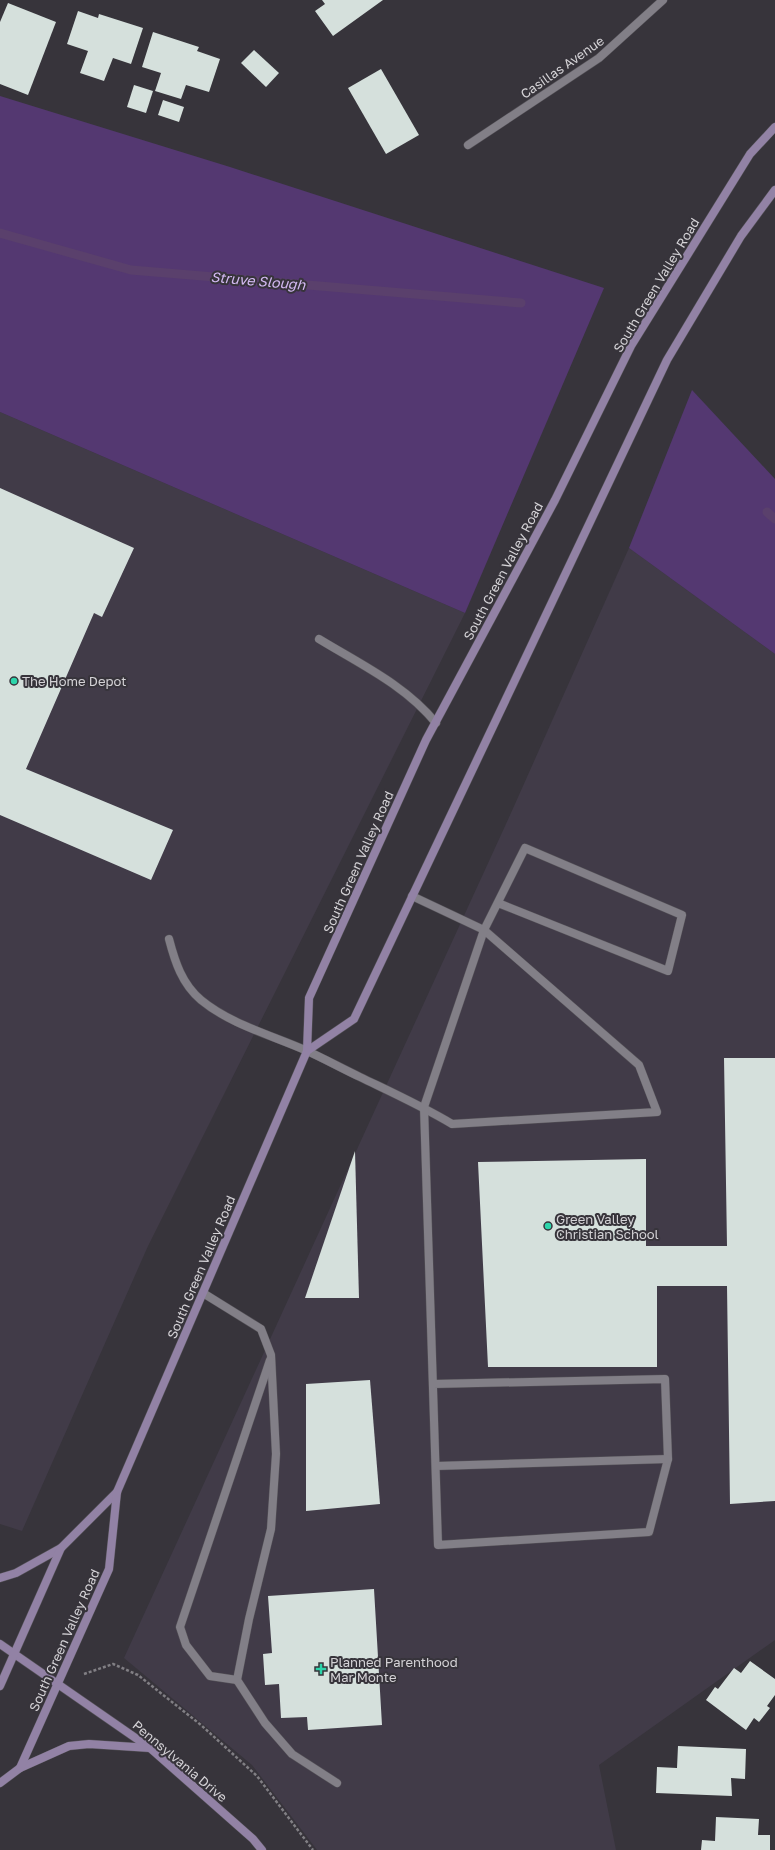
<svg xmlns="http://www.w3.org/2000/svg" width="775" height="1850" font-family="'Golos Text',sans-serif">
<style>
.built{fill:#413b48}
.green{fill:#543871}
.lines{fill:none;stroke-linecap:round;stroke-linejoin:round}
.stream{stroke:#5a406c;stroke-width:9}
.building{fill:#d5e0dc}
.lane-casing{stroke:#555258;stroke-width:9}
.street-casing{stroke:#555258;stroke-width:9}
.secondary-casing{stroke:#555258;stroke-width:9}
.path{stroke:#817f84;stroke-width:2.5;stroke-dasharray:3 2;stroke-linecap:butt}
.lane{stroke:#827f87;stroke-width:8}
.street{stroke:#827f87;stroke-width:8}
.secondary{stroke:#9282a5;stroke-width:8}
.poi-dot{fill:#2dd5ab;stroke:#37343b;stroke-width:1.5}
.labels{text-anchor:middle;stroke-width:4;stroke-linejoin:round;paint-order:stroke}
.street-label{font-size:13px;fill:#d4d2d6;stroke:#37343b}
.poi-label{font-size:13px;fill:#d4d2d6;stroke:#37343b;text-anchor:start}
.water-label{font-size:14px;font-style:italic;fill:#d3b9f2;stroke:#37343b}
</style>
<rect width="100%" height="100%" fill="#37343b"/>
<g class="built">
<polygon points="0,412 465,613 148,1246 22,1531 0,1524"/>
<polygon points="629,548 775,654 775,1640 599,1765 616,1850 317,1850 252,1765 124,1658 511,813"/>
</g>
<g class="green">
<polygon points="0,96 230,167 604,288 465,613 0,412"/>
<polygon points="692,390 775,479 775,654 629,548"/>
</g>
<g class="lines">
<g class="stream">
<polyline points="0,233 131,270 521,303"/>
<polyline points="767,512 775,519"/>
</g>
</g>
<g class="building">
<polygon points="322,0 383,0 333,36 315,11 325,4"/>
<polygon points="8,3 56,22 28,95 0,84 0,22"/>
<polygon points="78,11 98,18 99,14 143,28 131,64 113,58 104,81 80,73 88,51 67,44"/>
<polygon points="153,32 199,47 197,51 220,59 209,92 186,85 181,99 155,91 161,73 142,67"/>
<polygon points="254,50 279,73 266,87 241,63"/>
<polygon points="381,69 419,135 386,154 348,88"/>
<polygon points="134,85 153,91 146,113 127,107"/>
<polygon points="163,100 184,107 179,122 158,115"/>
<polygon points="0,488 134,548 102,617 94,613 26,769 173,830 151,880 0,815"/>
<polygon points="724,1058 775,1058 775,1501 730,1504 727,1286 657,1286 657,1367 488,1367 478,1162 646,1159 646,1246 727,1246"/>
<polygon points="355,1151 359,1298 305,1298"/>
<polygon points="370,1380 380,1504 306,1511 306,1384"/>
<polygon points="374,1589 382,1725 308,1730 307,1717 281,1718 279,1684 265,1685 263,1654 272,1653 268,1596"/>
<polygon points="750,1661 775,1679 775,1695 767,1706 770,1708 759,1722 754,1718 746,1730 706,1700 715,1687 718,1689 734,1668 741,1673"/>
<polygon points="678,1746 746,1749 745,1779 731,1778 732,1796 656,1793 657,1767 677,1768"/>
<polygon points="716,1817 759,1819 758,1835 770,1835 770,1850 701,1850 702,1840 715,1841"/>
</g>
<g class="lines">
<g class="lane-casing">
<g id="lane">
<path d="M319,639C360,664 405,685 436,723"/>
<path d="M169,939C175,962 182,984 201,1000C230,1024 271,1035 305,1050C323,1058 341,1068 360,1077C391,1092 422,1106 452,1124L657,1112L639,1065L484,930L412,896"/>
<polyline points="203,1293 261,1329 271,1355 276,1454 271,1529 249,1619 237,1680 265,1723 292,1754 337,1783"/>
<polyline points="433,1384 665,1379 668,1459 649,1532 438,1545 424,1107 484,930 525,848 682,915 668,971 498,903"/>
<polyline points="436,1466 668,1459"/>
<polyline points="237,1680 210,1676 186,1645 180,1627 270,1360"/>
</g>
</g>
<g class="street-casing">
<polyline id="street" points="468,145 599,58 663,0"/>
</g>
<g class="secondary-casing">
<g id="secondary">
<polyline points="307,1051 354,1019 667,360 741,236 775,190"/>
<polyline points="0,1578 16,1573 61,1548"/>
<polyline points="0,1644 150,1748 253,1839 262,1850"/>
<polyline points="0,1686 61,1548 117,1492"/>
<polyline points="20,1768 69,1746 89,1744 150,1748"/>
<polyline points="0,1783 20,1768 109,1569 117,1492 307,1051 309,998 426,740 555,500 631,346 750,154 775,127"/>
</g>
</g>
<polyline class="path" points="84,1674 113,1664 138,1675 201,1725 257,1776 313,1850"/>
<use href="#lane" class="lane"/>
<use href="#street" class="street"/>
<use href="#secondary" class="secondary"/>
</g>
<g class="poi-dot">
<circle cx="14" cy="681" r="4"/>
<circle cx="548" cy="1226" r="4"/>
<path d="M319 1663h4v4h4v4h-4v4h-4v-4h-4v-4h4z"/>
</g>
<g class="labels">
<g class="street-label">
<text transform="translate(562 67) rotate(-35)" y="5">Casillas Avenue</text>
<text transform="translate(656 285) rotate(-59)" y="5">South Green Valley Road</text>
<text transform="translate(503 571) rotate(-62)" y="5">South Green Valley Road</text>
<text transform="translate(358 862) rotate(-66)" y="5">South Green Valley Road</text>
<text transform="translate(201 1267) rotate(-67)" y="5">South Green Valley Road</text>
<text transform="translate(64 1640) rotate(-66)" y="5">South Green Valley Road</text>
<text transform="translate(180 1761) rotate(40)" y="5">Pennsylvania Drive</text>
</g>
<g class="poi-label">
<text x="22" y="686">The Home Depot</text>
<text x="556" y="1224">Green Valley<tspan x="556" dy="15">Christian School</tspan></text>
<text x="330" y="1667">Planned Parenthood<tspan x="330" dy="15">Mar Monte</tspan></text>
</g>
<g class="water-label">
<text transform="translate(258 281) rotate(5)" y="5">Struve Slough</text>
</g>
</g>
</svg>
